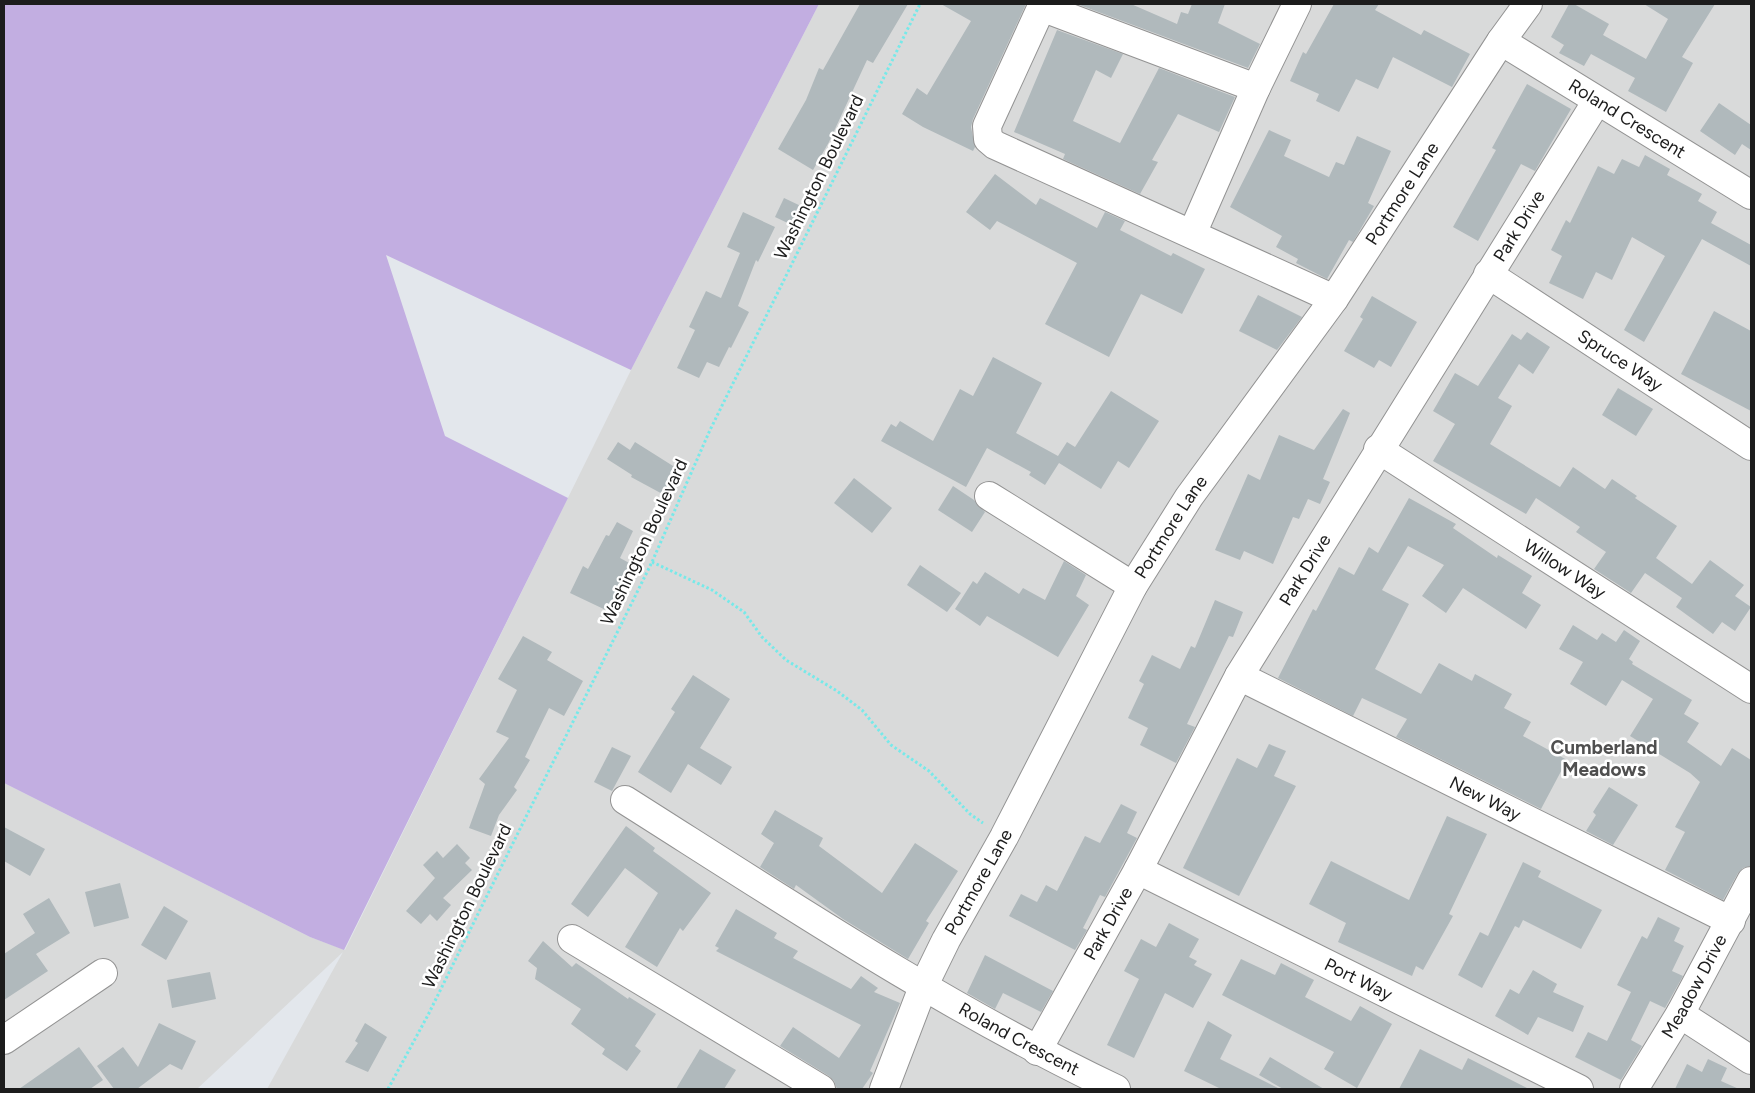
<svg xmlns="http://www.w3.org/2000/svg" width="1755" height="1093" font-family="Figtree,sans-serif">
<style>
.residential{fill:#d9dada}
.grass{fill:#c2aee1}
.building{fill:#b0b9bc}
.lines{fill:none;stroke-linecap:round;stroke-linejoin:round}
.street-casing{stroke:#939393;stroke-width:30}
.path{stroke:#77e9e9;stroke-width:3;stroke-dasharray:2.5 2.5;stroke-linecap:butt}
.street{stroke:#fff;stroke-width:28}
.labels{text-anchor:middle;stroke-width:5;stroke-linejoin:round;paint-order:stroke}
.street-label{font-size:18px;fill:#1c1c1c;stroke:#fff}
.neighbourhood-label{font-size:19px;font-weight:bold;fill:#4f4f4f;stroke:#fff}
</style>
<rect width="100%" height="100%" fill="#e3e7ec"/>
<polygon class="residential" points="819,4 1751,4 1751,1089 267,1089 343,952 197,1089 4,1089 4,783 310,937 345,950 631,370"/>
<polygon class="grass" points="4,4 819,4 631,370 386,255 445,436 568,498 344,950 310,937 4,783"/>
<g class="building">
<polygon points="860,4 908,4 873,63 867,60 829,142 813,170 778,149 806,100 819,68 823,70"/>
<polygon points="941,4 1026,4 973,119 971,127 975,147 973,151 923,127 902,114 917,88 927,95 971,21"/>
<polygon points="1077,4 1131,4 1177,24 1181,12 1188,14 1192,4 1225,4 1218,23 1260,44 1248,68"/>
<polygon points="1334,4 1379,4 1375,10 1421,35 1424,30 1470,54 1452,87 1393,57 1378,89 1356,79 1339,112 1316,101 1319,94 1290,81 1303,52 1306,54"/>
<polygon points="1569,4 1574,4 1609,24 1603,35 1646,59 1668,19 1644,4 1715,4 1682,57 1693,63 1666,112 1628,91 1635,78 1591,54 1584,66 1559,53 1564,45 1551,37"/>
<polygon points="1057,30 1123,54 1111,78 1096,70 1073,121 1120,143 1159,68 1235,97 1219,132 1178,114 1152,160 1158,162 1140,194 1063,159 1065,154 1014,132"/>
<polygon points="1527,84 1571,109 1535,171 1521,164 1478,241 1453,227 1496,150 1492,148"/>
<polygon points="1719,103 1751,125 1751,150 1742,144 1735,155 1700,131"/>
<polygon points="1269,130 1291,140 1284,156 1329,177 1336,162 1344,165 1357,136 1391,151 1368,203 1374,206 1353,242 1349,240 1327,279 1296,263 1298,259 1276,247 1282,236 1230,207"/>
<polygon points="1645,155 1670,169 1667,175 1702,194 1698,201 1717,212 1711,223 1751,245 1751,266 1702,239 1644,342 1624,330 1665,256 1632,237 1612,280 1596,272 1583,299 1549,283 1562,256 1551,250 1566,220 1570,223 1598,166 1614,174 1622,159 1639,167"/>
<polygon points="995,174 1036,205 1040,198 1097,228 1105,212 1125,221 1120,230 1171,256 1173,253 1205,269 1182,314 1141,294 1109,357 1045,324 1077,263 997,221 990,230 966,212"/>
<polygon points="784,198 803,207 794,226 775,217"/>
<polygon points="743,212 775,227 758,262 756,260 738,306 749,312 731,348 729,347 719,367 707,362 699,378 677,368 695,330 689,327 706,291 721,298 740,253 727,247"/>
<polygon points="1258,295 1302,317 1277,350 1239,331"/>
<polygon points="1372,296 1417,322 1391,367 1379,360 1374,368 1344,351 1363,319 1360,317"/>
<polygon points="1714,311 1751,331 1751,411 1681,374"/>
<polygon points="1527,332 1550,347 1533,374 1519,364 1498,398 1512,406 1490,444 1560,487 1573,467 1605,489 1612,479 1637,496 1635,498 1677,526 1656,558 1692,584 1710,560 1744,585 1735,596 1751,607 1735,631 1722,622 1713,634 1676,607 1682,598 1645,573 1631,593 1594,569 1606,552 1576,532 1580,527 1536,498 1526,514 1433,461 1455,424 1433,411 1455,373 1478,386 1512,334 1521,340"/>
<polygon points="993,357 1042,383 1016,433 1058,456 1067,442 1075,447 1111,391 1159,421 1129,468 1118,461 1101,489 1059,463 1045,485 1029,475 1031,472 987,448 966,487 881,441 891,424 896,427 900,421 933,441 960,389 973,396"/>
<polygon points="1618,388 1653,409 1636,436 1602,415"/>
<polygon points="1343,409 1350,413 1323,479 1330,482 1320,504 1308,499 1299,519 1293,517 1273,564 1244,551 1240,560 1215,550 1248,474 1260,480 1279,435 1314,450"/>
<polygon points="618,442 630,450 635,442 681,471 668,497 631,477 632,475 607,459"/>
<polygon points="854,478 892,508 872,533 834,503"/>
<polygon points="953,486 974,500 985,512 972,532 938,510"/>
<polygon points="1409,498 1456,524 1453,528 1497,558 1498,555 1532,576 1522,593 1541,605 1526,629 1463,588 1446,613 1422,596 1444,565 1408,546 1382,590 1409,604 1375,669 1421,694 1439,663 1472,681 1475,674 1512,694 1504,708 1531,722 1523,736 1567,760 1541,809 1396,737 1407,719 1362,698 1353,716 1278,678 1313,609 1316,611 1339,567 1354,575 1369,547 1378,553"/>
<polygon points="617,522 633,531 620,558 633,565 610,612 570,593 583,566 588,569 606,535 609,536"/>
<polygon points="1064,561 1086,575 1076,596 1089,605 1058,657 987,616 980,626 955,609 973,581 977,584 985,572 1019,594 1023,588 1045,600"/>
<polygon points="920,565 961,593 947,612 907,585"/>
<polygon points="1215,600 1243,612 1233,637 1229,636 1187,724 1195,727 1176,763 1140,745 1148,728 1128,718 1144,684 1139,681 1152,655 1180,669 1191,646 1195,648"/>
<polygon points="1573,625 1597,640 1602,633 1616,642 1624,630 1640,641 1629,659 1633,662 1632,664 1692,700 1684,714 1699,723 1687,742 1721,766 1732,748 1751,760 1751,866 1743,868 1738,873 1723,900 1665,870 1685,832 1675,827 1700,782 1690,773 1630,736 1653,699 1622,680 1606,706 1570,684 1583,662 1559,649"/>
<polygon points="523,636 552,652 547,660 583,681 564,716 549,708 525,757 530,760 514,787 517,790 499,815 491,836 469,828 485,784 479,779 509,738 496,732 517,690 498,679"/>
<polygon points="693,675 730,699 700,748 732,767 721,785 688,764 671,793 638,772 675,712 671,709"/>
<polygon points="1269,744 1286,751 1274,776 1296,786 1239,896 1183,868 1237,758 1257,768"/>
<polygon points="612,747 631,756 612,791 594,782"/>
<polygon points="1609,787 1638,805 1613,845 1586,831 1596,815 1593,812"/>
<polygon points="1121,804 1137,812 1127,833 1137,838 1105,897 1100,895 1083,928 1087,930 1075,950 1009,916 1021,894 1037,902 1046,885 1057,891 1085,836 1100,843"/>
<polygon points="775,810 823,838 819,846 882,893 915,843 958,871 926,921 929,923 908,959 843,919 796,885 794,889 760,867 774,843 761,834"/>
<polygon points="1447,816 1487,834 1449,914 1453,916 1423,970 1416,966 1412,976 1338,942 1346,923 1309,904 1331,861 1409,900"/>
<polygon points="626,826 655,848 653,851 711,893 683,931 680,928 657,967 625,947 658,893 625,868 588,917 571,904"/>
<polygon points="4,827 45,849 30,876 4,861"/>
<polygon points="457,844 470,858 465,863 472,870 443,898 451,905 437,921 430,914 421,924 406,911 435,878 423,865 437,851 443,858"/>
<polygon points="1523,862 1541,871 1538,877 1602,910 1581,949 1523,920 1519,928 1515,926 1482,988 1458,975 1480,932 1488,936"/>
<polygon points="120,883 129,918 94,927 85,892"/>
<polygon points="49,898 70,933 36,954 48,971 4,1000 4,954 35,933 23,914"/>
<polygon points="164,906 188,921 166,960 141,945"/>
<polygon points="736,909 777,933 774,938 798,951 793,958 851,989 861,976 878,988 874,992 900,1003 870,1071 873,1073 862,1089 837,1089 834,1081 829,1076 780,1046 793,1027 839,1058 861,1025 716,951 719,948 715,946"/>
<polygon points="1658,917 1680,928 1674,941 1684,946 1672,971 1683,976 1665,1008 1650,1001 1631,1040 1642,1046 1621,1080 1575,1057 1588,1032 1607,1041 1631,992 1617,985 1642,936 1647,939"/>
<polygon points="1169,923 1199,939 1189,957 1197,961 1194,965 1212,974 1193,1008 1165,993 1134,1058 1107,1045 1139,979 1124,971 1141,939 1156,947"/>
<polygon points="543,941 572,967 576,963 628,999 629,997 656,1014 635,1046 641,1051 627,1071 602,1054 605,1049 571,1024 581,1009 535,979 537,968 528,961"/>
<polygon points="985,955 1053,991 1041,1012 1003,993 995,1009 967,993"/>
<polygon points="1241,959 1275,975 1281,963 1314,980 1305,997 1351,1021 1360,1006 1392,1024 1357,1088 1324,1069 1334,1052 1222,995"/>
<polygon points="1533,970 1557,984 1553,992 1584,1006 1573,1032 1538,1017 1528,1035 1495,1016 1510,989 1519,994"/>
<polygon points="210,972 216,999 172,1008 167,980"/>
<polygon points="1208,1021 1232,1035 1220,1059 1280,1089 1221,1089 1184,1071"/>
<polygon points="159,1023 196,1041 182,1070 170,1064 137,1089 114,1089 97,1066 123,1047 138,1067"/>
<polygon points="365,1023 387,1037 368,1072 345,1062 358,1043 355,1041"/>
<polygon points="79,1047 103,1080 90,1089 19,1089"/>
<polygon points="700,1049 736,1070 724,1089 676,1089"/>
<polygon points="1420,1049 1462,1070 1468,1058 1529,1089 1399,1089"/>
<polygon points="1270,1057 1324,1089 1283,1089 1259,1075"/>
<polygon points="1708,1059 1727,1068 1721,1081 1739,1089 1675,1089 1687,1064 1702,1072"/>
</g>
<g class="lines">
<g class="street-casing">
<g id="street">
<polyline points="1043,4 987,126 988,139 995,145 1334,299"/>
<polyline points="1041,7 1256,88"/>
<path id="s1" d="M1501,41L1751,195"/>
<polyline points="1192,234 1256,88 1297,4"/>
<path id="s2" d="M1488,274L1751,446"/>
<path id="s3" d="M1378,449L1751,689"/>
<polyline points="989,496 1133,586"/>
<path id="s4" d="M1239,676L1731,921"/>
<path id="s5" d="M625,800C786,902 944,1007 1116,1089"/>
<path id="s6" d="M1138,870L1579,1089"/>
<polyline points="572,939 821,1089"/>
<polyline points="1680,1014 1751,1060"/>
<polyline points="4,1040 103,973"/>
<path id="s7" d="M1037,1051L1138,870L1239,676L1597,101"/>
<path id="s8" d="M884,1089L923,987L946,940L1004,837L1133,586L1189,497L1334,299L1501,41L1528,4"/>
<path id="s9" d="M1634,1089L1680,1014L1751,881"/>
</g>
</g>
<g class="path">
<polyline points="652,562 712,590 744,612 762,637 786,660 837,691 862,710 891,745 929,771 970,814 983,823"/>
<polyline points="388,1089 428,1015 652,562 710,430 920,4"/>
</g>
<use href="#street" class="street"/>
</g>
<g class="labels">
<g class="street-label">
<text dy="6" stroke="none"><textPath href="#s1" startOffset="148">Roland Crescent</textPath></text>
<text transform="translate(819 177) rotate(-64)" y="6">Washington Boulevard</text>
<text dy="6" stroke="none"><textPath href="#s8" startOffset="1038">Portmore Lane</textPath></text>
<text dy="6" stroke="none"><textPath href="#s7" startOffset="956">Park Drive</textPath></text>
<text dy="6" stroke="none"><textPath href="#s2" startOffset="158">Spruce Way</textPath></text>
<text dy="6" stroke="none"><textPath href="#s8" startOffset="632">Portmore Lane</textPath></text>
<text transform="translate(644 542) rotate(-65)" y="6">Washington Boulevard</text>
<text dy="6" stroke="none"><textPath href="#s7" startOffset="551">Park Drive</textPath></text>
<text dy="6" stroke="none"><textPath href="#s3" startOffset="222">Willow Way</textPath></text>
<text dy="6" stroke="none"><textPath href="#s4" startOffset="275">New Way</textPath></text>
<text dy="6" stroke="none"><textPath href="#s8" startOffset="228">Portmore Lane</textPath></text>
<text transform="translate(467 906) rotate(-64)" y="6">Washington Boulevard</text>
<text dy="6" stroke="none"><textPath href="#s7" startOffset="146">Park Drive</textPath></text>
<text dy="6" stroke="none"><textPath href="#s6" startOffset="246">Port Way</textPath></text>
<text dy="6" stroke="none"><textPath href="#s9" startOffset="119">Meadow Drive</textPath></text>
<text dy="6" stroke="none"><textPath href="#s5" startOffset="461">Roland Crescent</textPath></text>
</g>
<g class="neighbourhood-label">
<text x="1604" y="754">Cumberland<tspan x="1604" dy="22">Meadows</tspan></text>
</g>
</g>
<rect width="1755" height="1093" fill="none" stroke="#1c1c1c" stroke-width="10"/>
</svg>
